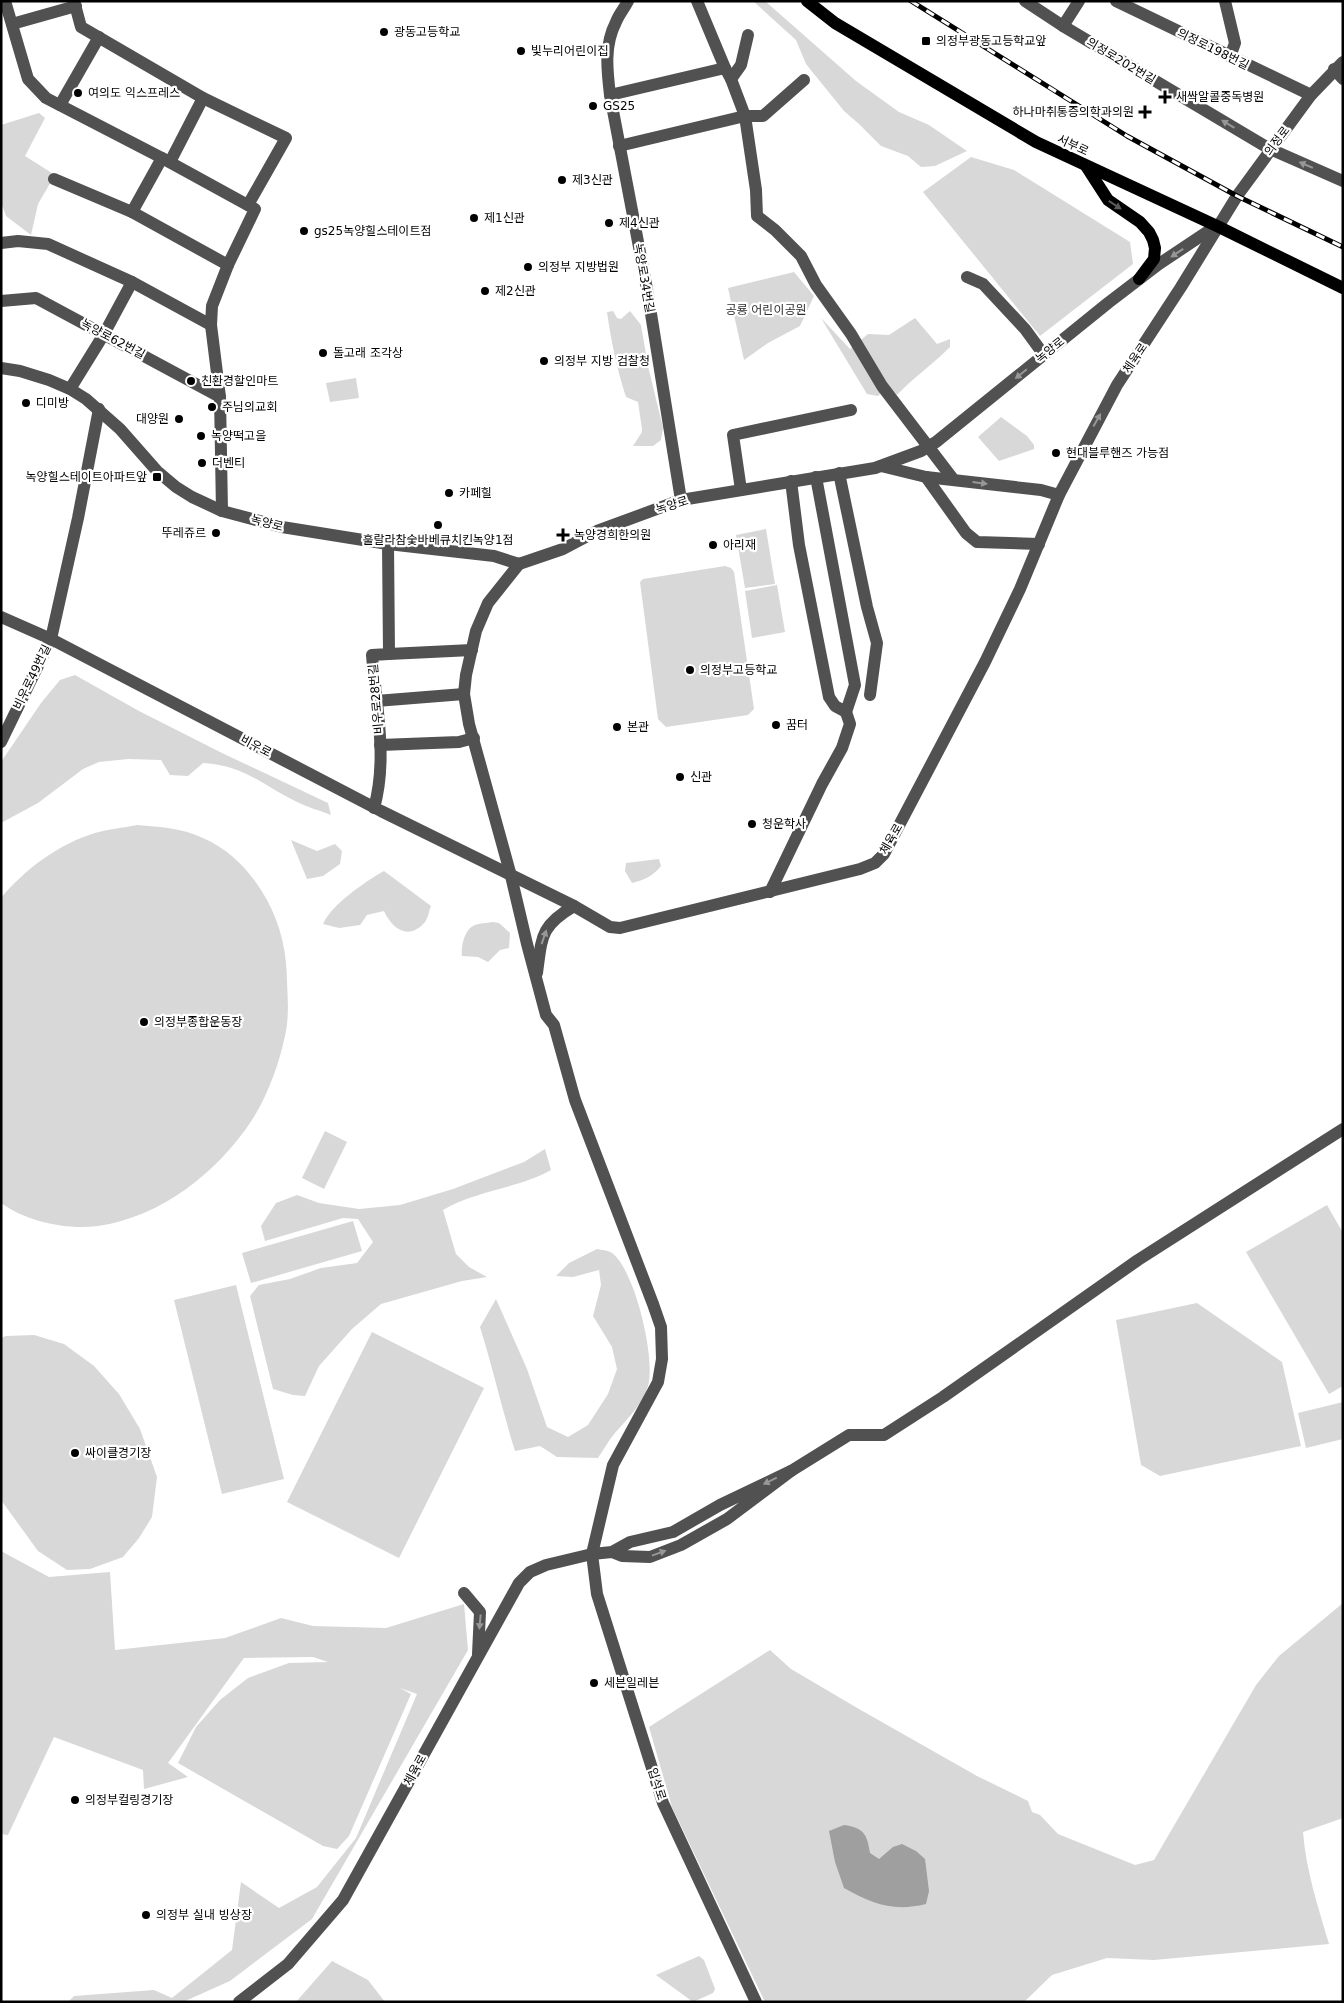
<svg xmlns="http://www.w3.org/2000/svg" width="1344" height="2003" font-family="'DejaVu Sans','Noto Sans KR',sans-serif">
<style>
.green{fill:#d8d8d8}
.water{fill:#9f9f9f}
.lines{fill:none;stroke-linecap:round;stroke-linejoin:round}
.minor{stroke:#515151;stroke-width:12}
.major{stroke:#000;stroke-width:12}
.rail-casing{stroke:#000;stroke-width:5}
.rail{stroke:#fff;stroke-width:3;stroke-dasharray:9;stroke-linecap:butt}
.oneway{fill:#979797}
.oneway2{fill:#595959}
.poi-dot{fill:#000;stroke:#fff;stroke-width:2}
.labels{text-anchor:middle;stroke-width:4.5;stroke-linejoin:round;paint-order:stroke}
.poi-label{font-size:12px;fill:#000;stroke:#fff;text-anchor:start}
.street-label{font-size:12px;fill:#000;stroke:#fff}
.park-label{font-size:12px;fill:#2f2f2f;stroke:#fff}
</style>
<rect width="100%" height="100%" fill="#fff"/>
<g class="green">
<polygon points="753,1 765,1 856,81 899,112 929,125 967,151 935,166 921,167 908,156 881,146 859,124 844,111 806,64 796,40"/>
<polygon points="39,113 45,118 25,156 55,175 38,204 31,235 6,216 1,202 1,125"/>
<polygon points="971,157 1014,170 1130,242 1133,264 1040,336 923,192"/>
<polygon points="794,272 814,296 800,326 768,343 744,360 728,288"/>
<path d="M613,311L617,318L621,319L630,311L641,325L648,366L663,428L661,440L653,446H633L642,432V429L638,402L626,397C617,369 611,341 607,312Z"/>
<path d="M821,318L850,349L868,334L889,335L915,318L937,344L950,339V347C933,364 914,377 897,395L888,386L878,396L867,394Z"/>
<polygon points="356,378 359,398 330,402 326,383"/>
<polygon points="1001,417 1027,436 1034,445 1034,449 999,461 978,437"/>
<polygon points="766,529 775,584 745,588 736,535"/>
<polygon points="725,566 731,568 734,572 754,709 748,715 666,727 658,719 640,582 643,579"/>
<polygon points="777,585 785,632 752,638 745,591"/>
<path d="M75,675L139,711L222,753L328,803L331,815C319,810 306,807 295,801C259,783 245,766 203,763L188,776L170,775L161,760L128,759L99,762L83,769L38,803L1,823V762L41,703L60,680Z"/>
<path d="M137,825C160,827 182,828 203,838C231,850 253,874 267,900C281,926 287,953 287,983C288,1001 289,1018 285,1036C279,1064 268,1095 252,1120C218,1172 161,1217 98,1226C67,1230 27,1222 1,1203V898C25,869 59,844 95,833C108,829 123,828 137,825Z"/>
<polygon points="291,840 317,851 335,844 342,851 340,864 323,876 307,879"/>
<path d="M659,859L661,866C653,876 644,880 632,883L625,871L626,863Z"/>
<path d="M384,871L431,906C429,911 428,918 425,922C409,941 392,929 384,911L367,915L360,925L339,928L323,924C331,905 366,881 384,871Z"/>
<path d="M493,922L499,923L510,933L509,948L500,950L488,962L478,957L462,956C461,947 464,931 473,926C478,923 487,923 493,922Z"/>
<polygon points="325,1131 347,1142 324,1189 302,1178"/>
<path d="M545,1149L551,1170C517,1189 476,1190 443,1210L456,1254L469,1267L487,1277L462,1281L381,1304L352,1329L319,1366L305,1396L293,1395L273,1389L250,1296L259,1285L290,1279L321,1268L357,1263L373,1242L358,1219L343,1218L265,1241L261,1226L276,1203L297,1195L319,1203L359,1209L400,1205L453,1189L524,1162Z"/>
<polygon points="1327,1205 1343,1233 1343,1386 1329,1394 1246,1252"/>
<polygon points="353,1221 362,1251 251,1283 242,1253"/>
<path d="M597,1249C601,1250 608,1250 612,1253C635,1270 656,1359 648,1386C642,1405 628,1418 615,1433C609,1440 604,1449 598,1458L557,1457L540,1446L515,1451C502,1410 493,1368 480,1327L496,1299L527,1369L547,1427L568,1437L588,1425L608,1394L617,1369L612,1347L593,1316L601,1285L599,1270L573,1277L556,1276L569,1263Z"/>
<polygon points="236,1285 284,1479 222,1494 174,1300"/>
<polygon points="1197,1303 1282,1362 1301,1446 1160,1476 1141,1465 1116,1320"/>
<polygon points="372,1332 484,1388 399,1558 287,1502"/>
<polygon points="34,1335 64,1344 94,1366 119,1394 140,1429 157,1477 152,1517 139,1538 123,1557 90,1569 67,1570 38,1551 1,1500 1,1338 6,1336"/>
<polygon points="1343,1402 1343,1439 1306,1448 1298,1413"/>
<polygon points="1,1551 49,1577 110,1572 115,1650 225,1638 281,1618 313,1626 386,1628 464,1604 468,1650 312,1919 230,1981 183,2002 68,2002 74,1996 154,1990 172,1998 232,1950 241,1882 279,1908 317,1887 356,1838 417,1694 400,1688 411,1694 349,1836 337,1849 323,1846 178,1763 196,1727 220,1700 248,1678 289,1663 328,1662 313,1657 244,1658 168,1763 188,1777 144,1789 143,1770 54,1737 8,1835 1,1834"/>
<path d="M1343,1603V1818L1303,1832C1306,1871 1318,1906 1329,1944L1154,1960L1107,1958L1052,1975L1024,2002H765L672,1807L649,1727L770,1650L791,1669L859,1709L977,1776L1028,1801L1032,1812L1040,1815L1058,1834L1135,1865L1154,1860L1256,1685L1279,1656Z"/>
<polygon points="699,1956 704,1960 715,1989 713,1993 693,2002 656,1975"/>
<polygon points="332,1961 368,1980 385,2002 296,2002"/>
</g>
<path class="water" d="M844,1825C864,1828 867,1834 870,1853L879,1859L893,1847L902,1844L916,1851L925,1859L929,1891L926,1904C893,1912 873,1904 844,1888L835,1862L829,1831Z"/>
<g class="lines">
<g class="minor">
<polyline points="5,1 28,79 46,98 162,158 255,209 228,265 212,306 211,325 220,397 222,511"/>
<polyline points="74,1 81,27 203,98 286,138 248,205"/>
<path d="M628,1C624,9 619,14 616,22C604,45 607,70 610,95L647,289L681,500"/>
<polyline points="697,1 725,68 731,79 745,116 756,190 757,216 775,230 801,256 816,285 851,334 882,386 953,479"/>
<polyline points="1025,1 1063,26 1270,149 1343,181"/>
<polyline points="1116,1 1311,95"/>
<polyline points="1225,1 1235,43 1230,57"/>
<polyline points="12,24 76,6"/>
<polyline points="1063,26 1079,1"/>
<polyline points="1334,69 1343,79"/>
<polyline points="731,79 741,65 748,35"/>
<polyline points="610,95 725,68"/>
<polyline points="60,105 99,37"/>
<polyline points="619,146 745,116 763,116 804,80"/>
<polyline points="170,162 203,98"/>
<polyline points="54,179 132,212 228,265"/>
<polyline points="132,212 162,158"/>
<polyline points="1,243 18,241 48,244 132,282 211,325"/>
<polyline points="967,277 983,284 1025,329 1044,355"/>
<polyline points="1,301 36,298 220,397"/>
<polyline points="1,368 20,371 49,380 70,389 86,399 120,429 157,471 176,487 192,497 222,511 282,527 388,544 494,556 519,564 563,549 597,531 681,500 875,468 921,451 936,442 1108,303 1159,264 1213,228"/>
<polyline points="70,389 104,334 132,282"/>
<polyline points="881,466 926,477 1041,490 1059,495"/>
<polyline points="839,473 867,607 877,643 870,695"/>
<polyline points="926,477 966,533 977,542 1039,544"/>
<polyline points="791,481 799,545 829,697 835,706 846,712 855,685 816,477"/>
<polyline points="741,490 733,435 851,410"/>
<polyline points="519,564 488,603 476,631 466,675 464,694 469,724 511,876 527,944 546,1015 554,1025 575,1100 653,1304 661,1327 662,1359 658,1382 613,1465 592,1554 597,1594 663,1803 756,2002"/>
<polyline points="1,617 51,639 381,811 574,906 610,927 620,928 860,869 875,863 884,854 985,662 1020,589 1059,495 1117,385 1181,287 1237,196 1311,95 1343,62"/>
<polyline points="389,654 472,650"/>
<polyline points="376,701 464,694"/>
<polyline points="1,742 51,639 78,518 99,409"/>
<polyline points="380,745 459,742 474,738"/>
<path d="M374,808C388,759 376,705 372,655L389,654L388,544"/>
<polyline points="770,892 822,784 842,748 850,724 846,712"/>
<path d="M537,973C542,937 540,926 574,906"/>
<polyline points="791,1471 849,1435 884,1435 943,1397 1138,1260 1343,1129"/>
<polyline points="464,1593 480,1612 478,1654"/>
<polyline points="239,2002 288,1964 343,1900 519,1583 530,1572 546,1565 592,1554 612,1552 630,1542 673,1532 720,1505 791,1471 727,1519 681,1545 650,1557 622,1556 612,1552"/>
</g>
<g class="major">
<polyline points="807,1 835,23 1036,142 1217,226 1343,288"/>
<polyline points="1086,166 1108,200 1140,222 1149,232 1153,240 1155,248 1154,259 1139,279"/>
</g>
<g class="rail-casing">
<polyline id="rail" points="911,1 1127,136 1237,196 1343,247"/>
</g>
<use href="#rail" class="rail"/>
</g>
<defs><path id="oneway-solid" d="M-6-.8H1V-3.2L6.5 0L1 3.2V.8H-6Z" transform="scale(1.25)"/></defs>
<g class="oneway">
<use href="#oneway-solid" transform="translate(1228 124) rotate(-149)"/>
<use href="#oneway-solid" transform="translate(1306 165) rotate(-157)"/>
<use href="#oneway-solid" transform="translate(1177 253) rotate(146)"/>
<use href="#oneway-solid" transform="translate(1021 374) rotate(141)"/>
<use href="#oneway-solid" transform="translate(1097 420) rotate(-61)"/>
<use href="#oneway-solid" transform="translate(980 483) rotate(7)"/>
<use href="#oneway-solid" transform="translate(544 937) rotate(-71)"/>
<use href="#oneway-solid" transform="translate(770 1481) rotate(154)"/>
<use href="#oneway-solid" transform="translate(659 1553) rotate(-20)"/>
<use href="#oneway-solid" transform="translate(480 1622) rotate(95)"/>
</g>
<use class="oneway2" href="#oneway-solid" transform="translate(1115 205) rotate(33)"/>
<g class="poi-dot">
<circle cx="384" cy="32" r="5"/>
<rect x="921" y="36" width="10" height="10" rx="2.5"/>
<circle cx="521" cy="51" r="5"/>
<circle cx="78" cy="93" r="5"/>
<path d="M1162.5 89.5h5v5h5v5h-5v5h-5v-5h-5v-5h5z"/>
<circle cx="593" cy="106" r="5"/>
<path d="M1142.5 104.5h5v5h5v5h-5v5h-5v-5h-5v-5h5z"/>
<circle cx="562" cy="180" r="5"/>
<circle cx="474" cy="218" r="5"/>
<circle cx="609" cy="223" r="5"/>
<circle cx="304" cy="231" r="5"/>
<circle cx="528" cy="267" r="5"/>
<circle cx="485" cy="291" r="5"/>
<circle cx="323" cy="353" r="5"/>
<circle cx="544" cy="361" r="5"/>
<circle cx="191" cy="381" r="5"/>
<circle cx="26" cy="403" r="5"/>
<circle cx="212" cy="407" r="5"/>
<circle cx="179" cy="419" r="5"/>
<circle cx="201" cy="436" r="5"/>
<circle cx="1056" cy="453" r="5"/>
<circle cx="202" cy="463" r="5"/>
<rect x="152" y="472" width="10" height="10" rx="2.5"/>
<circle cx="449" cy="493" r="5"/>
<circle cx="438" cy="525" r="5"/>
<circle cx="216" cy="533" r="5"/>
<path d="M560.5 527.5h5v5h5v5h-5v5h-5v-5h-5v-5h5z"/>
<circle cx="713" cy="545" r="5"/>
<circle cx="690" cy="670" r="5"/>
<circle cx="776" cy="725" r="5"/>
<circle cx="617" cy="727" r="5"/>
<circle cx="680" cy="777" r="5"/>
<circle cx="752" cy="824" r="5"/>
<circle cx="144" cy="1022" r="5"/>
<circle cx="75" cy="1453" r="5"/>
<circle cx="594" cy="1683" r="5"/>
<circle cx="75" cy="1800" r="5"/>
<circle cx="146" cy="1915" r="5"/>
</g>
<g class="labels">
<g class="poi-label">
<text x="394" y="36">광동고등학교</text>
<text x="936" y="45">의정부광동고등학교앞</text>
<text x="531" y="55">빛누리어린이집</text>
<text x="88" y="97">여의도 익스프레스</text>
<text x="1176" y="101">새싹알콜중독병원</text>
<text x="603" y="110">GS25</text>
<text x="1134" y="116" text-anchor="end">하나마취통증의학과의원</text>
<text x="572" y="184">제3신관</text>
<text x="484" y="222">제1신관</text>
<text x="619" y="227">제4신관</text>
<text x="314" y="235">gs25녹양힐스테이트점</text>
<text x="538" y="271">의정부 지방법원</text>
<text x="495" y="295">제2신관</text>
<text x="333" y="357">돌고래 조각상</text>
<text x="554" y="365">의정부 지방 검찰청</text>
<text x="201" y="385">친환경할인마트</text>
<text x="36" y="407">디미방</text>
<text x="222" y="411">주님의교회</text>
<text x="169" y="423" text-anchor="end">대양원</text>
<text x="211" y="440">녹양떡고을</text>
<text x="1066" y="457">현대블루핸즈 가능점</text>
<text x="212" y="467">더벤티</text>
<text x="147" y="481" text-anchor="end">녹양힐스테이트아파트앞</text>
<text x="459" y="497">카페힐</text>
<text x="206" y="537" text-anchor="end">뚜레쥬르</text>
<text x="574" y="539">녹양경희한의원</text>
<text x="438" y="544" text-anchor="middle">훌랄라참숯바베큐치킨녹양1점</text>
<text x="723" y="549">아리재</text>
<text x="700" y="674">의정부고등학교</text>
<text x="786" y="729">꿈터</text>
<text x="627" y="731">본관</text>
<text x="690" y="781">신관</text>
<text x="762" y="828">청운학사</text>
<text x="154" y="1026">의정부종합운동장</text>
<text x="85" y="1457">싸이클경기장</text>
<text x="604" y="1687">세븐일레븐</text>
<text x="85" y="1804">의정부컬링경기장</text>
<text x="156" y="1919">의정부 실내 빙상장</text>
</g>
<g class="street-label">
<text transform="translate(1213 49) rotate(26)" y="4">의정로198번길</text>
<text transform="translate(1121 61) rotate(31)" y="4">의정로202번길</text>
<text transform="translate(1277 141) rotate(-53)" y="4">의정로</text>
<text transform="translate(1073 145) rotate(25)" y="4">서부로</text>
<text transform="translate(644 278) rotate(80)" y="4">녹양로34번길</text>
<text transform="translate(113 339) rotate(28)" y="4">녹양로62번길</text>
<text transform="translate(1050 350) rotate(-39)" y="4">녹양로</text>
<text transform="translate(1135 358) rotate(-56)" y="4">체육로</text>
<text transform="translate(672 505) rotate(-17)" y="4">녹양로</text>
<text transform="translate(267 523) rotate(15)" y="4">녹양로</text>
<text transform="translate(32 677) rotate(-64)" y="4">비우로49번길</text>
<text transform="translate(376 699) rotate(-95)" y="4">비우로28번길</text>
<text transform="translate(256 746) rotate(28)" y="4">비우로</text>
<text transform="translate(891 839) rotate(-60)" y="4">체육로</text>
<text transform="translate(415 1770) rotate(-61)" y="4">체육로</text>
<text transform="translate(657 1784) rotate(72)" y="4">입석로</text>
</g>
<g class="park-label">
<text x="766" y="314">공룡 어린이공원</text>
</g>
</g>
<rect width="1344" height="2003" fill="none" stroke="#000000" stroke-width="5"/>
</svg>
